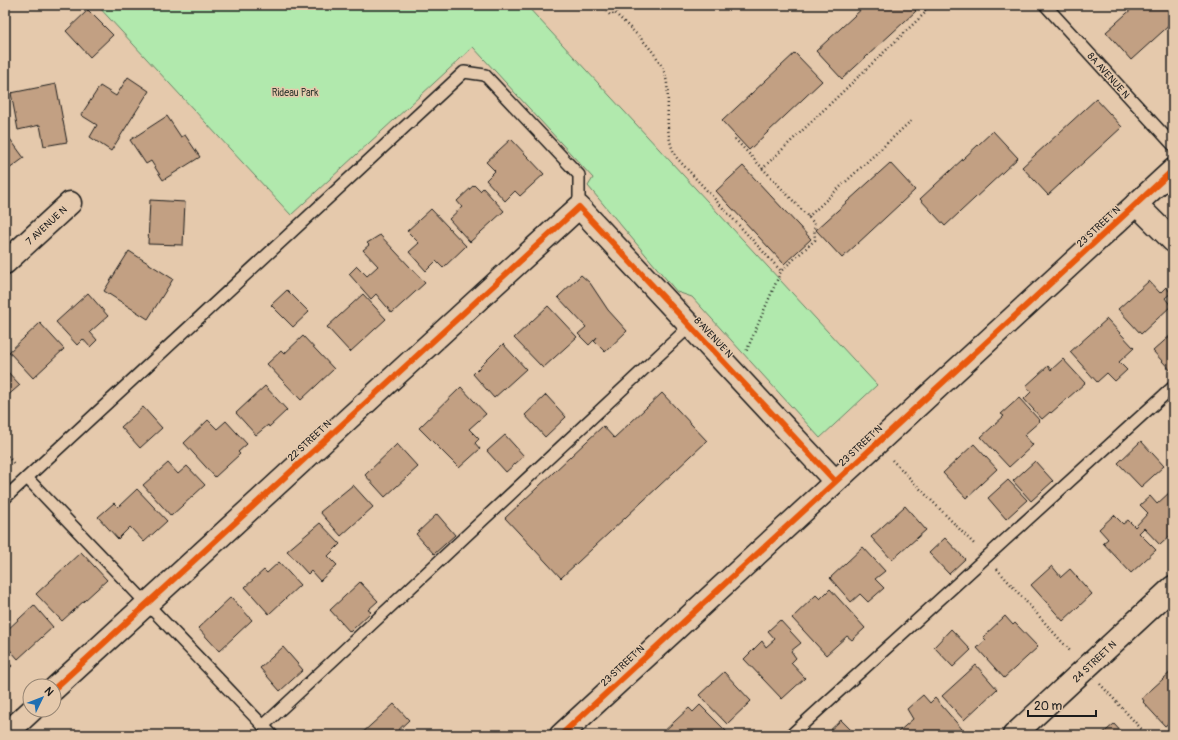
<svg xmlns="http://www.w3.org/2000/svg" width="1178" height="740" font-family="Pangolin,sans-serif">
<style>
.green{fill:#b1e9ad;stroke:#668264}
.building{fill:#c2a083;stroke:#1c1c1c}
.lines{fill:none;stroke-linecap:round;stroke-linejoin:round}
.service-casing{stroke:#1c1c1c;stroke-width:14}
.minor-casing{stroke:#1c1c1c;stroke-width:25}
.tertiary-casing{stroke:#1c1c1c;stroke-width:25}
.path{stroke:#1c1c1c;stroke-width:2.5;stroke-dasharray:1 3;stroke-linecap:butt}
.service{stroke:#e5c9ac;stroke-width:11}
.minor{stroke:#e5c9ac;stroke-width:22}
.tertiary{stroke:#e5c9ac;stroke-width:22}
.cycleway-casing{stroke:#e5c9ac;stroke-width:8}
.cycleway{stroke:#e8590c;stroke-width:6}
.labels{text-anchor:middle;stroke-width:3;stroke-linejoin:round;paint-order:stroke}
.street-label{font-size:10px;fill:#1c1c1c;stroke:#e5c9ac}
.park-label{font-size:10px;fill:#323b32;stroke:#e5c9ac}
</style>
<rect width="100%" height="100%" fill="#e5c9ac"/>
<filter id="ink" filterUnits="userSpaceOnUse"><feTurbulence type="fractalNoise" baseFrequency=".025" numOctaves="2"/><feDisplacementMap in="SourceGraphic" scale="8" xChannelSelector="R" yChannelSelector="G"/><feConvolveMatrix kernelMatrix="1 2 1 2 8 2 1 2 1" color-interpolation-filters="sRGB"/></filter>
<g filter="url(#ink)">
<polygon class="green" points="97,5 526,5 877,385 820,438 692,297 677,292 588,186 593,178 473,47 291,215"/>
<g class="building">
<polygon points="866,5 910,5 916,11 842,79 816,51"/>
<polygon points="1136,5 1173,5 1173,22 1131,60 1106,32"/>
<polygon points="88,10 113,35 90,57 66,31"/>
<polygon points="795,53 822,81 749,150 722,121"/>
<polygon points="128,77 149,91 111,151 90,137 97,125 81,115 100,86 116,96"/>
<polygon points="56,84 67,142 44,146 40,125 18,130 11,93"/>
<polygon points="1096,99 1122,127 1048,195 1022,167"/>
<polygon points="167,116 181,137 185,135 200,157 163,180 151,161 146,164 130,140"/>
<polygon points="993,131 1018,158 945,226 920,199"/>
<polygon points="5,132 24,158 5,172"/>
<polygon points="511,139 544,174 520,196 515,191 505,201 486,180 495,171 486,162"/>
<polygon points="890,163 915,190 842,258 816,230"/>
<polygon points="743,166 811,239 784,264 716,191"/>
<polygon points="474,185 480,191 483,188 504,211 470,242 449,219 462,207 457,201"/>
<polygon points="150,200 185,202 183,245 148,244"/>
<polygon points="431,209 466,246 443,268 436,261 426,271 409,252 419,243 407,231"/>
<polygon points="380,235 425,283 392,313 376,294 371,299 349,274 357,266 367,276 378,266 363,250 369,245 367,243"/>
<polygon points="129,251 173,279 148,319 104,291"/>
<polygon points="581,275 590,283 608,310 627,331 605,352 594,341 597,337 589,345 578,334 586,327 558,297"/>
<polygon points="1149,281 1160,293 1166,287 1171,293 1165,298 1171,306 1141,334 1118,309"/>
<polygon points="287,290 309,312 293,327 271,305"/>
<polygon points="88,293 108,316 90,332 97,340 90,347 83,339 77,345 56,322"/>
<polygon points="363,294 386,319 350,352 327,327"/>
<polygon points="548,306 577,337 543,368 514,338"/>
<polygon points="1107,319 1134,348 1119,362 1127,370 1115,381 1107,373 1097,382 1070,352"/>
<polygon points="40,323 64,349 33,378 9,352"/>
<polygon points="1173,333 1173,371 1172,372 1153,351"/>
<polygon points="303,336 334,369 301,400 267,364 281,351 284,354"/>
<polygon points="503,344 526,369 494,398 473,374"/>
<polygon points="1063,359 1085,383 1051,413 1050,412 1042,419 1024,399 1031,392 1026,386 1048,366 1051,370"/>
<polygon points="5,369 20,385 5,398"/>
<polygon points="265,386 287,410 269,427 268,425 256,435 236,413"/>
<polygon points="461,387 486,414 469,429 479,439 475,443 480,449 459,468 419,428"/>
<polygon points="662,393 707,441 561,578 505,518 603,426 614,438"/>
<polygon points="546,395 566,417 545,437 525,415"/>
<polygon points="1019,398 1040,421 1024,435 1033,445 1009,467 981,437 1004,416 1001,414"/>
<polygon points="143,407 162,428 140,448 121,427"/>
<polygon points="208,420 217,429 226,421 247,444 238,452 240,454 215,477 184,443"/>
<polygon points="505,435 524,456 506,472 487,451"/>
<polygon points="1141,441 1164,466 1141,487 1118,463"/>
<polygon points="397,444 418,467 385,497 365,475"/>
<polygon points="974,444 997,469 966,498 943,473"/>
<polygon points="1035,461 1053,481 1031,501 1013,481"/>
<polygon points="168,463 178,474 187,466 205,485 171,516 143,485"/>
<polygon points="1008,480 1027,500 1006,519 988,498"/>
<polygon points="353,485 373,507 341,536 320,512"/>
<polygon points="137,489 167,521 144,542 130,527 118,539 98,517 114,503 118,507"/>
<polygon points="1171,491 1173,492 1173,533 1160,545 1144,528 1139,533 1156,550 1131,573 1103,543 1108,539 1099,529 1114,515 1123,524 1128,520 1135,527 1148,513 1140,505 1150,496 1157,504"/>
<polygon points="905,506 926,530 892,560 871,537"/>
<polygon points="437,514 455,535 434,554 416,534"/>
<polygon points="320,523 340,544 328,556 337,565 320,581 311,571 308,574 287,551"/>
<polygon points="945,538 965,559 949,574 929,553"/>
<polygon points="863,547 885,571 875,579 884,588 868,602 860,594 851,602 830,578"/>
<polygon points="81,552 107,580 62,621 36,594"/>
<polygon points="279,562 300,585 269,614 245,587 264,570 267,573"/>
<polygon points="1052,566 1061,577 1070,569 1092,594 1063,621 1031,585"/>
<polygon points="360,582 378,601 368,610 371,612 350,632 330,610"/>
<polygon points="830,589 865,628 852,640 847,636 826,655 792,618 816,595 820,599"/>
<polygon points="231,597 252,620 219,651 198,628"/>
<polygon points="34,605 53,627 18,659 5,644 5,632"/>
<polygon points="1005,616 1013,625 1015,623 1038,647 1004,678 977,648 986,640 983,637"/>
<polygon points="780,620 801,643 791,651 796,658 791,663 805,678 782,699 744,659 762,641 766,647 775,639 768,631"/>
<polygon points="951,629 971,650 953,667 934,647"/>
<polygon points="283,647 303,670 280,691 260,668"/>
<polygon points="5,658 12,666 5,672"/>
<polygon points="976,665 997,689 964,720 942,696"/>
<polygon points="1173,670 1173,720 1165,726 1143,702 1144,701 1142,698"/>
<polygon points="724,672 751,701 727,724 699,695"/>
<polygon points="923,695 930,703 935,698 962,729 955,735 898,735 897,733 913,719 907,709"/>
<polygon points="394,704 409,720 393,735 360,735"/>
<polygon points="700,705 730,735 660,735 689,708 693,712"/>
<polygon points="841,720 856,735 825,735"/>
<polygon points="1114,724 1124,735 1101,735"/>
</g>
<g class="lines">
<g class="service-casing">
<g id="service">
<polyline points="1045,5 1173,145"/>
<polyline points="27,478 272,735"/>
<polyline points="5,498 464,72 485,75 579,175 579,207"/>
<polyline points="263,726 690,326"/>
<polyline points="791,735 1173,387"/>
</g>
</g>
<g class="minor-casing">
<g id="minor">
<polyline points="1136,204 1173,241"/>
<polyline points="5,263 70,203"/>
<polyline points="54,689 579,207 835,481"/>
<polyline points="5,735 32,710"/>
<polyline points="1014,735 1173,587"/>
</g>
</g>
<g class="tertiary-casing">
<polyline id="tertiary" points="561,735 1173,170"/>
</g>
<g class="path">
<polyline points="547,5 549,5"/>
<polyline points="601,5 610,15 615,13"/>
<path d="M623,5L615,13C634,33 664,55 667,84C670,110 663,132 676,157L781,271"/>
<polyline points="735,139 814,223 815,240 781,271 746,352"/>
<polyline points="762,169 926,12 920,5"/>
<polyline points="808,217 913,119"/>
<polyline points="5,453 15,465"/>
<polyline points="892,460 975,545"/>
<polyline points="997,569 1071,652"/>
<polyline points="1100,684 1147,735"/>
</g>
<use href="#service" class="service"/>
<use href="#minor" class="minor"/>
<use href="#tertiary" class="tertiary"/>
<g class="cycleway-casing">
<g id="cycleway">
<polyline points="54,689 579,207 835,481"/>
<polyline points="561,735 1173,170"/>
</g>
</g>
<use href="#cycleway" class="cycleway"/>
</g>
</g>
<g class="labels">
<g class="street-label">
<text transform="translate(1109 75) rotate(48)" y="4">8A AVENUE N</text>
<text transform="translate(46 225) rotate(-43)" y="4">7 AVENUE N</text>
<text transform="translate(1098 226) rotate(-43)" y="4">23 STREET N</text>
<text transform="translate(714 337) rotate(47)" y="4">8 AVENUE N</text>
<text transform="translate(309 440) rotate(-43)" y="4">22 STREET N</text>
<text transform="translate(860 445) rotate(-43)" y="4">23 STREET N</text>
<text transform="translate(1094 661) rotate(-43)" y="4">24 STREET N</text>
<text transform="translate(622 665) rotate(-43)" y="4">23 STREET N</text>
</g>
<g class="park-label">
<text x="295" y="96">Rideau Park</text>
</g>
</g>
<rect width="1178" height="740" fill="none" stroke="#e5c9ac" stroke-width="20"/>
<rect x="10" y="10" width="1158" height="720" fill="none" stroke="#1c1c1c" stroke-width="1.5" filter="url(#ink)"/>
<g transform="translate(42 698) rotate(47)"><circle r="19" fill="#e5c9ac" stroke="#958472"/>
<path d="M0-3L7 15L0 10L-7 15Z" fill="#1f6fb2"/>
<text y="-6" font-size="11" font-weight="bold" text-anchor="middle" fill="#1c1c1c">N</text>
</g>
<path d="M1028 710v6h68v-6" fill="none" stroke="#1c1c1c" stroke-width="2"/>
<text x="1034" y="710" font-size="12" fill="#1c1c1c" stroke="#e5c9ac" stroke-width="3" paint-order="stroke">20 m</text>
</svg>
